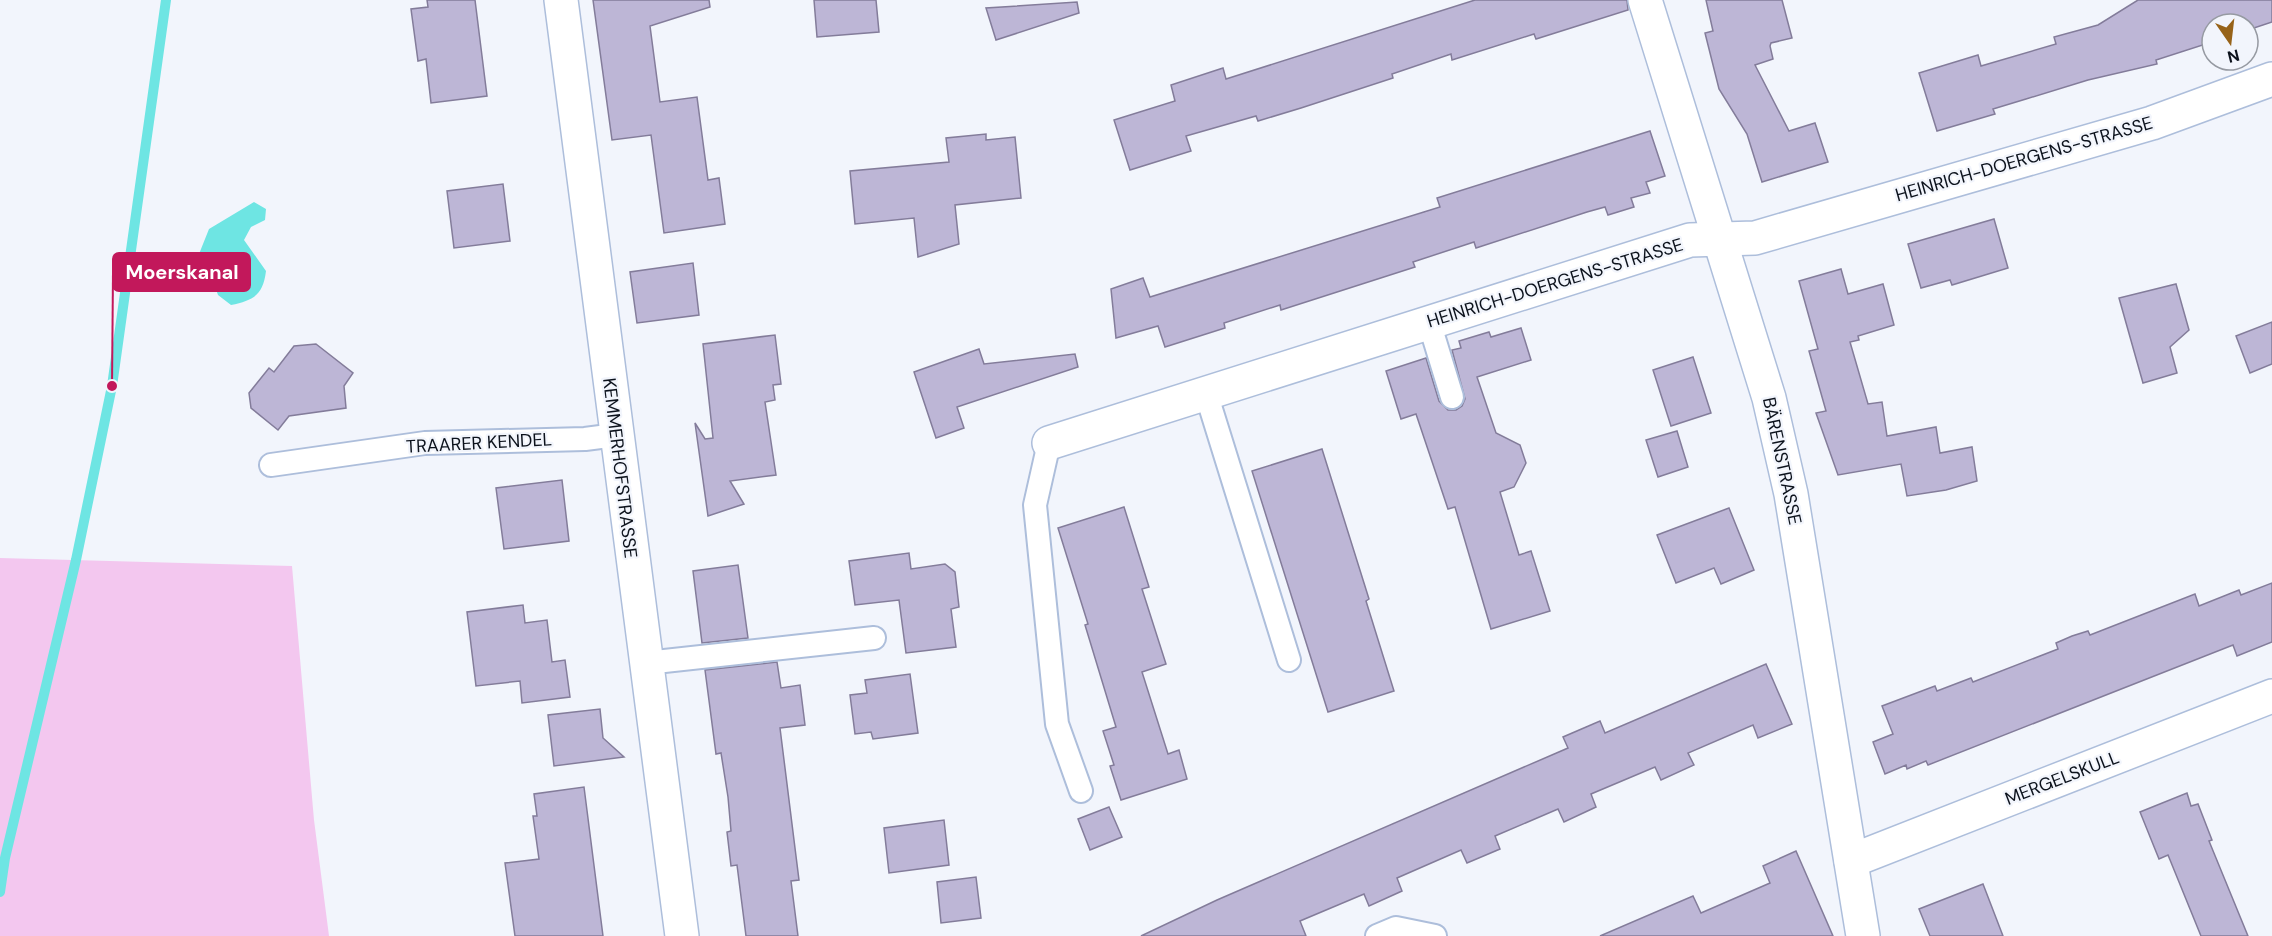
<svg xmlns="http://www.w3.org/2000/svg" width="2272" height="936" font-family="'DM Sans',sans-serif">
<style>
.green{fill:#f3c7ef}
.water{fill:#6ee5e3}
.lines{fill:none;stroke-linecap:round;stroke-linejoin:round}
.stream{stroke:#6ee5e3;stroke-width:10}
.building{fill:#bdb6d6;stroke:#837c9a;stroke-width:1.5}
.service-casing{stroke:#adbedb;stroke-width:26}
.minor-casing{stroke:#adbedb;stroke-width:36}
.service{stroke:#fff;stroke-width:22}
.minor{stroke:#fff;stroke-width:33}
.labels{text-anchor:middle;stroke-width:4.5;stroke-linejoin:round;paint-order:stroke}
.street-label{font-size:18px;fill:#0c121c;stroke:#f2f5fc}
.leader{fill:none;stroke:#c2185b;stroke-width:2}
.callout-dot{fill:#c2185b;stroke:#f2f5fc;stroke-width:2}
.callout{fill:#c2185b;stroke:#c2185b;stroke-width:2}
.callout-label{font-size:20px;text-anchor:middle;font-weight:bold;fill:#fff}
</style>
<rect width="100%" height="100%" fill="#f2f5fc"/>
<polygon class="green" points="0,558 292,566 314,820 329,936 0,936"/>
<path class="water" d="M254,202L266,209L265,220L251,227L244,240L266,271C263,295 254,300 231,305L218,295L213,281L203,272L199,254L209,229Z"/>
<g class="lines">
<polyline class="stream" points="0,892 5,858 76,560 112,386 166,0"/>
</g>
<g class="building">
<polygon points="427,0 475,0 487,96 431,103 426,59 418,61 411,9 428,7"/>
<polygon points="593,0 709,0 710,7 650,26 660,102 697,97 708,180 719,178 725,224 664,233 651,135 612,140"/>
<polygon points="814,0 876,0 879,32 817,37"/>
<polygon points="1475,0 1627,0 1628,10 1536,39 1534,34 1452,60 1451,54 1392,74 1393,78 1301,108 1258,121 1256,116 1186,136 1191,151 1130,170 1114,120 1175,101 1171,85 1223,68 1226,79"/>
<polygon points="1706,0 1782,0 1792,38 1771,43 1770,46 1773,59 1755,65 1789,131 1815,123 1828,162 1762,182 1747,134 1719,89 1705,33 1713,31"/>
<polygon points="2138,0 2272,0 2272,22 2248,30 2248,24 2212,24 2212,42 2156,60 2157,64 2088,80 2026,99 1993,109 1995,114 1937,131 1919,73 1978,55 1981,66 2056,44 2054,37 2098,25"/>
<polygon points="1077,2 1079,13 996,40 986,8"/>
<polygon points="1650,131 1665,176 1646,182 1650,193 1631,198 1634,207 1608,215 1605,207 1587,212 1476,248 1474,242 1413,262 1415,267 1281,310 1280,305 1224,323 1225,328 1165,347 1158,326 1116,338 1111,289 1143,278 1150,297 1440,207 1437,198"/>
<polygon points="986,134 986,140 1015,137 1021,198 955,205 959,244 918,257 914,218 855,224 850,171 949,162 946,138"/>
<polygon points="503,184 510,241 454,248 447,191"/>
<polygon points="1994,219 2008,268 1952,285 1950,280 1921,288 1908,244"/>
<polygon points="693,263 699,315 637,323 630,272"/>
<polygon points="1841,269 1848,294 1883,284 1894,325 1858,336 1859,340 1850,342 1868,404 1882,402 1887,436 1936,427 1940,453 1972,447 1977,481 1946,490 1907,496 1901,464 1838,475 1816,413 1826,411 1809,351 1818,349 1799,281"/>
<polygon points="2176,284 2189,330 2170,347 2177,373 2143,383 2119,298"/>
<polygon points="2272,322 2272,364 2250,373 2236,336"/>
<polygon points="1521,328 1531,360 1477,377 1496,433 1520,445 1526,463 1514,487 1500,492 1519,555 1531,551 1550,611 1491,629 1455,507 1448,509 1416,414 1401,419 1386,371 1426,358 1439,401 1448,410 1456,410 1462,406 1465,399 1452,350 1461,348 1459,341 1489,332 1491,337"/>
<polygon points="775,335 781,384 773,385 775,400 765,402 776,475 730,481 744,504 708,516 695,423 705,439 713,438 703,344"/>
<polygon points="316,344 353,373 344,386 346,408 289,416 278,430 251,408 249,393 269,368 274,372 294,346"/>
<polygon points="979,349 984,364 1075,354 1078,367 957,407 964,428 936,438 914,372"/>
<polygon points="1693,357 1711,413 1671,426 1653,370"/>
<polygon points="1677,431 1688,467 1658,477 1646,440"/>
<polygon points="1322,449 1369,599 1366,601 1394,691 1328,712 1252,471"/>
<polygon points="562,480 569,541 504,549 496,488"/>
<polygon points="1124,507 1149,587 1142,589 1166,664 1142,672 1168,754 1179,750 1187,779 1121,800 1110,766 1114,765 1103,731 1116,727 1085,625 1088,624 1058,528"/>
<polygon points="1729,508 1754,570 1721,584 1714,568 1676,583 1657,535"/>
<polygon points="909,553 911,569 945,564 955,572 959,607 951,609 956,647 906,653 899,600 855,605 849,561"/>
<polygon points="738,565 748,638 702,643 693,571"/>
<polygon points="2272,583 2272,642 2237,656 2233,645 1928,765 1926,761 1907,769 1906,765 1885,774 1873,742 1893,734 1882,706 1935,686 1937,691 1971,678 1973,682 2058,649 2056,643 2072,636 2088,631 2090,635 2195,594 2199,606 2239,590 2241,595"/>
<polygon points="523,605 525,623 547,620 552,662 565,660 570,697 522,703 520,681 476,686 467,612"/>
<polygon points="777,662 781,688 800,685 805,725 780,728 799,880 791,881 798,936 746,936 737,865 731,866 727,832 731,831 728,797 721,753 716,754 705,670"/>
<polygon points="1766,664 1792,724 1758,738 1753,725 1688,753 1694,765 1661,780 1655,767 1591,794 1596,807 1564,822 1558,809 1495,836 1500,849 1467,863 1461,850 1397,878 1402,891 1369,906 1364,894 1300,921 1306,936 1141,936 1217,900 1568,748 1563,737 1600,721 1605,733"/>
<polygon points="910,674 918,733 873,739 871,732 855,734 850,695 867,693 865,680"/>
<polygon points="600,709 603,738 624,757 554,766 548,715"/>
<polygon points="584,787 603,936 515,936 505,863 539,859 533,816 537,816 534,794"/>
<polygon points="2187,793 2191,806 2198,804 2212,840 2209,841 2248,936 2201,936 2168,855 2159,859 2140,812"/>
<polygon points="1109,807 1122,837 1090,850 1078,819"/>
<polygon points="944,820 949,865 889,873 884,828"/>
<polygon points="1796,851 1833,936 1600,936 1693,896 1701,913 1770,883 1763,866"/>
<polygon points="976,877 981,918 941,923 937,882"/>
<polygon points="1983,884 2003,936 1930,936 1919,909"/>
</g>
<g class="lines">
<g class="service-casing">
<g id="service">
<polyline points="1429,322 1452,397"/>
<polyline points="1206,393 1289,660"/>
<polyline points="1049,443 1035,505 1057,724 1081,791"/>
<polyline points="271,465 425,443 585,439 616,435"/>
<polyline points="646,663 874,638"/>
<polyline points="1377,936 1396,928 1435,936"/>
</g>
</g>
<g class="minor-casing">
<g id="minor">
<polyline points="561,0 682,936"/>
<polyline points="1645,0 1769,398 1791,494 1863,936"/>
<polyline points="1049,443 1690,240 1755,238 2152,123 2272,79"/>
<polyline points="1851,861 2272,696"/>
</g>
</g>
<use href="#service" class="service"/>
<use href="#minor" class="minor"/>
</g>
<g class="labels">
<g class="street-label">
<text transform="translate(2024 159) rotate(-16)" y="6">HEINRICH-DOERGENS-STRASSE</text>
<text transform="translate(1555 283) rotate(-17)" y="6">HEINRICH-DOERGENS-STRASSE</text>
<text transform="translate(479 443) rotate(-3)" y="6">TRAARER KENDEL</text>
<text transform="translate(1782 461) rotate(78)" y="6">BÄRENSTRASSE</text>
<text transform="translate(620 468) rotate(83)" y="6">KEMMERHOFSTRASSE</text>
<text transform="translate(2062 778) rotate(-21)" y="6">MERGELSKULL</text>
</g>
</g>
<path class="leader" d="M112 386L113 272"/>
<circle class="callout-dot" cx="112" cy="386" r="6"/>
<rect class="callout" x="113" y="253" width="137" height="38" rx="6"/>
<g class="callout-label">
<text x="182" y="279">Moerskanal</text>
</g>
<g transform="translate(2230 42) rotate(166)"><circle r="28" fill="#f2f5fc" stroke="#969aa2" stroke-width="1.5"/>
<path d="M0-4.5L10 22L0 15L-10 22Z" fill="#976319"/>
<text y="-9" font-size="16" font-weight="bold" text-anchor="middle" fill="#0c121c">N</text>
</g>
</svg>
